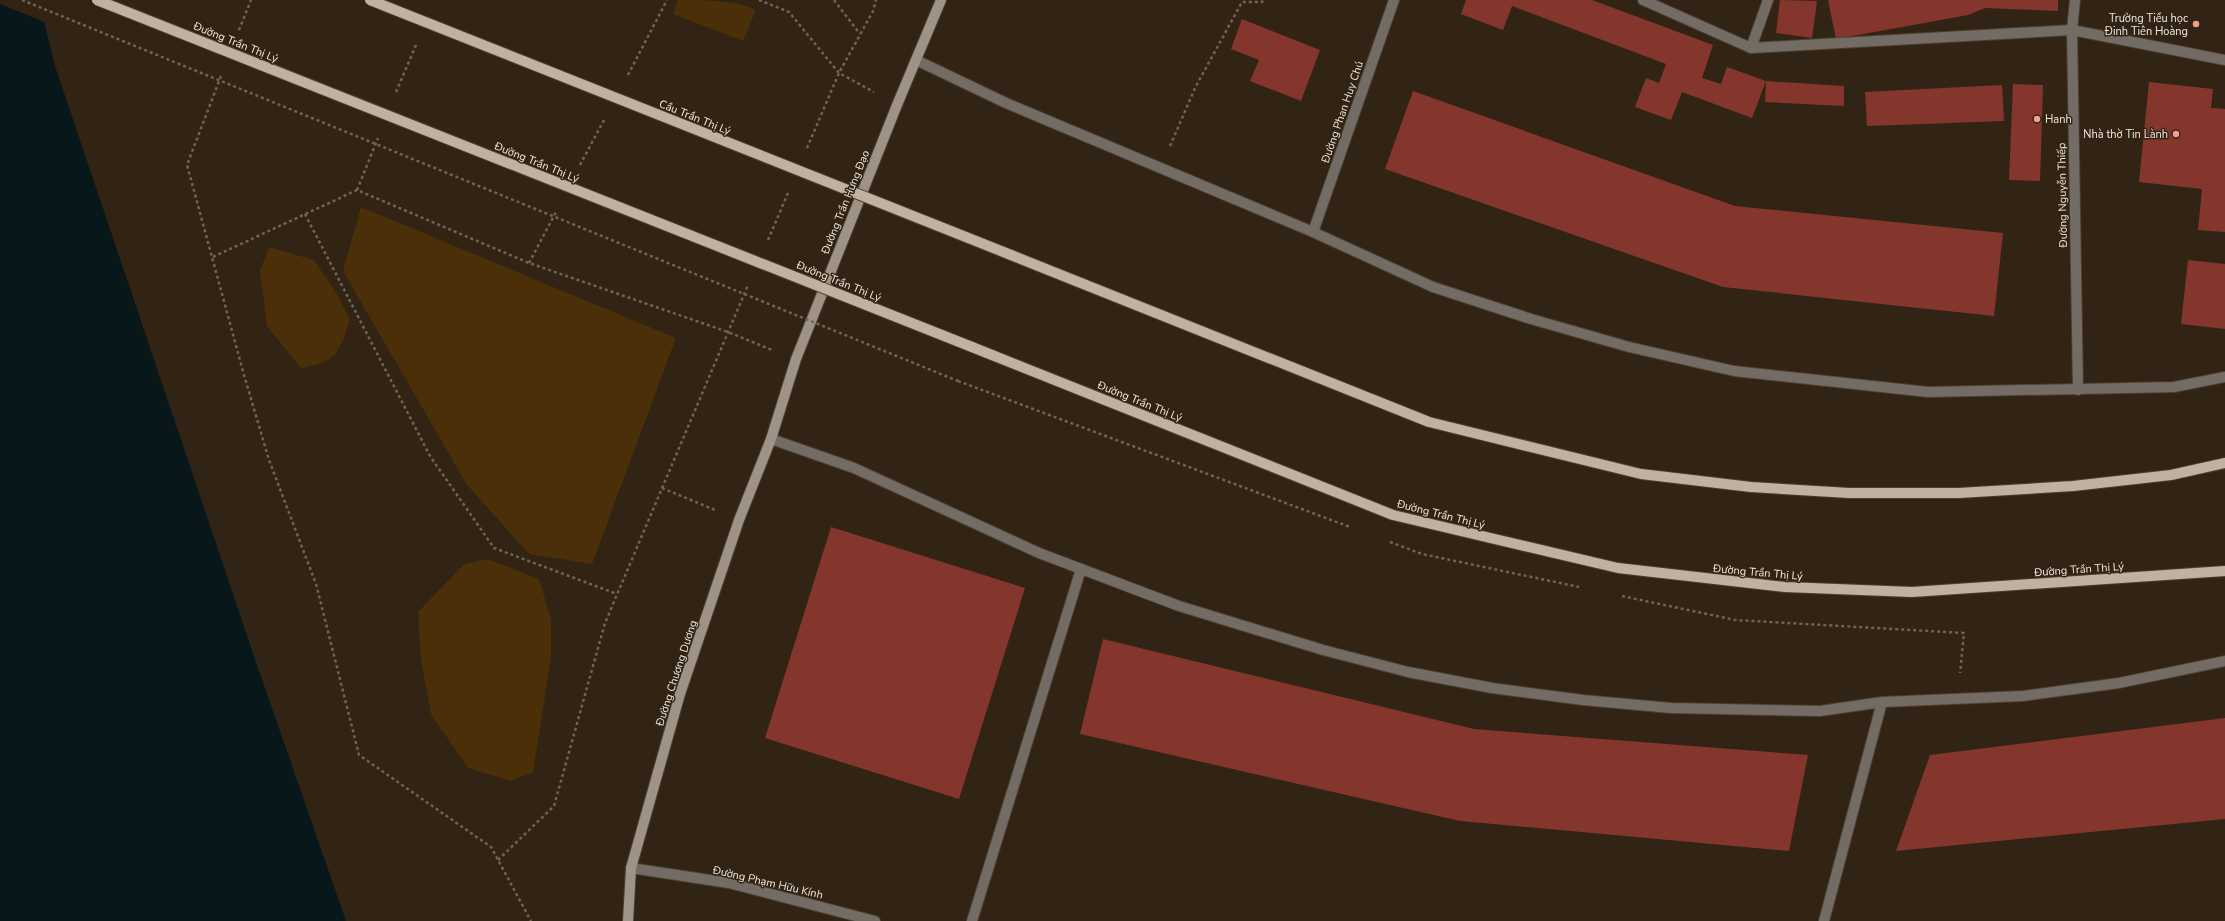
<svg xmlns="http://www.w3.org/2000/svg" width="2225" height="921" font-family="'Nunito Sans',sans-serif">
<style>
.green{fill:#4b2f08}
.water{fill:#081719}
.pier{fill:#312414}
.building{fill:#84362d}
.lines{fill:none;stroke-linecap:round;stroke-linejoin:round}
.street-casing{stroke:#4c4030;stroke-width:12}
.secondary-casing{stroke:#4c4030;stroke-width:12}
.primary-casing{stroke:#4c4030;stroke-width:12}
.path{stroke:#706456;stroke-width:2.5;stroke-dasharray:3 3;stroke-linecap:butt}
.street{stroke:#736c64;stroke-width:10}
.secondary{stroke:#9e9386;stroke-width:10}
.primary{stroke:#c0b2a1;stroke-width:10}
.primary-bridge-casing{stroke:#4c4030;stroke-width:12;stroke-linecap:butt}
.path-bridge{stroke:#706456;stroke-width:2.5;stroke-dasharray:3 3;stroke-linecap:butt}
.primary-bridge{stroke:#c0b2a1;stroke-width:10}
.poi-dot{fill:#f59d8f;stroke:#312414;stroke-width:1.5}
.labels{text-anchor:middle;stroke-width:3;stroke-linejoin:round;paint-order:stroke}
.poi-label{font-size:11px;fill:#f2e9df;stroke:#312414;text-anchor:end}
.street-label{font-size:11px;fill:#f2e9df;stroke:#312414}
</style>
<rect width="100%" height="100%" fill="#312414"/>
<g class="green">
<path d="M678,0C703,0 735,0 756,10L743,41L673,14Z"/>
<polygon points="361,207 676,338 592,564 529,554 467,485 343,271"/>
<path d="M269,247L314,260L338,296L350,319C339,353 338,362 301,368L267,326L260,271Z"/>
<polygon points="488,559 539,579 551,619 551,658 533,772 511,781 468,768 431,714 421,659 418,612 464,564"/>
</g>
<polygon class="water" points="0,0 39,0 55,66 258,668 346,921 0,921"/>
<polygon class="pier" points="0,0 41,0 47,23 0,4"/>
<g class="building">
<polygon points="1466,0 1592,0 1713,45 1702,78 1721,84 1727,67 1766,81 1844,86 1844,106 1765,102 1766,81 1752,118 1682,92 1671,120 1635,107 1646,78 1659,83 1666,64 1512,6 1503,30 1461,14"/>
<polygon points="1780,0 1817,1 1812,38 1776,33"/>
<polygon points="1828,0 2058,0 2058,11 1985,8 1968,15 1836,39"/>
<polygon points="1242,19 1320,50 1301,101 1250,81 1259,60 1231,49"/>
<polygon points="2149,82 2213,89 2211,108 2225,109 2225,232 2198,230 2202,189 2139,182"/>
<polygon points="2013,84 2043,85 2040,181 2009,180"/>
<polygon points="2002,85 2004,121 1867,126 1865,92"/>
<polygon points="1413,91 1735,206 2003,233 1994,316 1723,287 1385,169"/>
<polygon points="2188,260 2225,264 2225,329 2181,324"/>
<polygon points="831,527 1025,588 959,799 765,738"/>
<polygon points="1103,639 1474,729 1808,755 1789,851 1460,821 1080,734"/>
<polygon points="2225,718 2225,819 1896,851 1930,755"/>
</g>
<g class="lines">
<g class="street-casing">
<g id="street">
<polyline points="1643,0 1751,48 2072,30 2225,60"/>
<polyline points="2075,0 2072,30 2078,390"/>
<polyline points="1751,48 1768,0"/>
<polyline points="916,60 1006,103 1313,232 1433,287 1531,319 1629,347 1734,371 1928,392 2174,387 2225,377"/>
<polyline points="1313,232 1394,0"/>
<polyline points="771,439 854,468 1039,553 1179,606 1323,650 1408,672 1492,688 1583,700 1671,708 1820,711 1882,702 2023,696 2119,683 2225,661"/>
<polyline points="631,868 729,883 875,921"/>
<polyline points="972,921 1081,569"/>
<polyline points="1824,921 1882,702"/>
</g>
</g>
<g class="secondary-casing">
<polyline id="secondary" points="628,921 631,868 680,694 739,520 771,439 796,359 897,105 941,0"/>
</g>
<g class="primary-casing">
<g id="primary">
<polyline points="1011,255 1429,422 1641,474 1751,487 1849,493 1959,493 2073,486 2171,475 2225,463"/>
<polyline points="972,347 1393,515 1618,568 1785,587 1912,592 2225,571"/>
</g>
</g>
<g class="path">
<polyline points="759,0 789,12 839,73 874,92"/>
<polyline points="834,0 860,34"/>
<polyline points="239,30 251,0"/>
<polyline points="628,75 667,0"/>
<polyline points="221,76 187,165 244,375 269,460 316,584 359,755 491,847 531,921"/>
<polyline points="396,92 416,45"/>
<polyline points="1170,146 1195,88 1242,2 1262,2 1263,0"/>
<polyline points="807,148 839,73 873,11 876,0"/>
<polyline points="580,165 604,120"/>
<polyline points="357,190 378,138"/>
<polyline points="305,214 430,456 494,548 617,594"/>
<polyline points="768,240 788,193"/>
<polyline points="213,257 357,190 529,263 728,332 772,350"/>
<polyline points="529,263 557,210"/>
<polyline points="958,381 1350,527"/>
<polyline points="662,488 715,510"/>
<polyline points="1390,542 1422,554 1579,587"/>
<polyline points="1622,596 1735,620 1964,633 1960,673"/>
<polyline points="498,860 554,806 605,623 748,285"/>
</g>
<use href="#street" class="street"/>
<use href="#secondary" class="secondary"/>
<use href="#primary" class="primary"/>
<g class="primary-bridge-casing">
<g id="primary-bridge">
<polyline points="97,0 972,347"/>
<polyline points="370,0 1011,255"/>
</g>
</g>
<polyline class="path-bridge" points="22,0 958,381"/>
<use href="#primary-bridge" class="primary-bridge"/>
</g>
<g class="poi-dot">
<circle cx="2196" cy="24" r="4"/>
<circle cx="2037" cy="119" r="4"/>
<circle cx="2176" cy="134" r="4"/>
</g>
<g class="labels">
<g class="poi-label">
<text x="2188" y="22">Trường Tiểu học<tspan x="2188" dy="13">Đinh Tiên Hoàng</tspan></text>
<text x="2045" y="123" text-anchor="start">Hanh</text>
<text x="2168" y="138">Nhà thờ Tin Lành</text>
</g>
<g class="street-label">
<text transform="translate(236 42) rotate(22)" y="4">Đường Trần Thị Lý</text>
<text transform="translate(1342 112) rotate(-71)" y="4">Đường Phan Huy Chú</text>
<text transform="translate(695 117) rotate(22)" y="4">Cầu Trần Thị Lý</text>
<text transform="translate(537 162) rotate(22)" y="4">Đường Trần Thị Lý</text>
<text transform="translate(2062 195) rotate(-91)" y="4">Đường Nguyễn Thiếp</text>
<text transform="translate(845 202) rotate(-68)" y="4">Đường Trần Hưng Đạo</text>
<text transform="translate(839 281) rotate(22)" y="4">Đường Trần Thị Lý</text>
<text transform="translate(1140 401) rotate(22)" y="4">Đường Trần Thị Lý</text>
<text transform="translate(1441 514) rotate(14)" y="4">Đường Trần Thị Lý</text>
<text transform="translate(2079 569) rotate(-4)" y="4">Đường Trần Thị Lý</text>
<text transform="translate(1758 572) rotate(5)" y="4">Đường Trần Thị Lý</text>
<text transform="translate(676 673) rotate(-72)" y="4">Đường Chương Dương</text>
<text transform="translate(768 882) rotate(13)" y="4">Đường Phạm Hữu Kính</text>
</g>
</g>
</svg>
